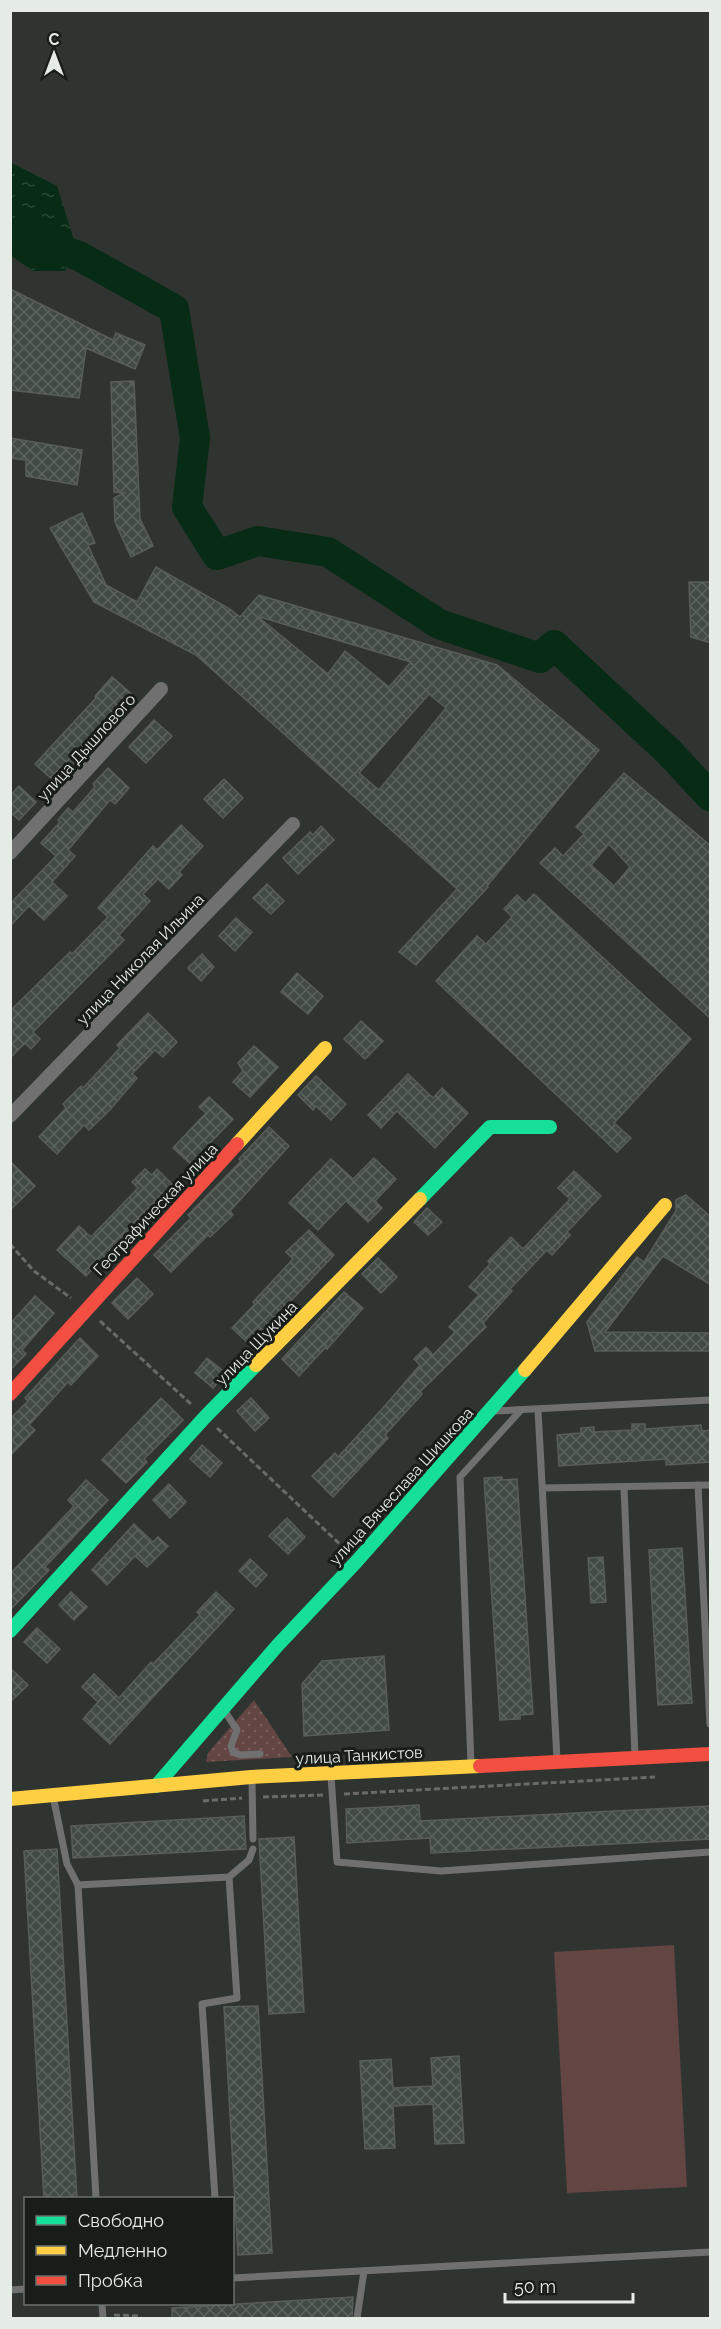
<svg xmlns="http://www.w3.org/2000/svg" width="721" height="2329" font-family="Raleway,sans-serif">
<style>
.grass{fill:url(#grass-dots)}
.pitch{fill:#634544}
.water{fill:url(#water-ripples)}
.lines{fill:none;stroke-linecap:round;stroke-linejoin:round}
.river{stroke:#072b14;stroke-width:30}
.building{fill:url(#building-cross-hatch);stroke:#585d59;stroke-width:1.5;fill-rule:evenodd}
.path{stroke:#6a6b69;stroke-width:3;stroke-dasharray:6 3;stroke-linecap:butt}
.lane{stroke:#717070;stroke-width:7}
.street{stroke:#717070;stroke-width:14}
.fast{stroke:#16e098;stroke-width:14}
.slow{stroke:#ffcf43;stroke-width:14}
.jam{stroke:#f24e42;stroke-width:14}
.labels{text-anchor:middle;stroke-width:6;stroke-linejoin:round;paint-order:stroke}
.street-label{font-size:16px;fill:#e5ece6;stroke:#181d19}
</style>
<defs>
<pattern id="grass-dots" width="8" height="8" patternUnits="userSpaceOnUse" patternTransform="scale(1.5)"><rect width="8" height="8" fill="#634544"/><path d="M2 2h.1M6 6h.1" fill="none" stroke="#79605f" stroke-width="1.8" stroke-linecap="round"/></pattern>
<pattern id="water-ripples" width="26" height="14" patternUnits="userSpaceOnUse" patternTransform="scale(1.5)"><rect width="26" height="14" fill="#072b14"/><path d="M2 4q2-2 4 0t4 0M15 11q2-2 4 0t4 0" fill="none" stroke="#2b4a36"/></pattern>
<pattern id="building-cross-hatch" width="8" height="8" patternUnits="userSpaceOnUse" patternTransform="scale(1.5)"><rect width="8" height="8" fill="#414a43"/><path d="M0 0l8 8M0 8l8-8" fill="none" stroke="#5c645e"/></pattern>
</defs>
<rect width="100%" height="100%" fill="#2f3430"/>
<polygon class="grass" points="254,1700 292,1757 206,1762 208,1753"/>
<polygon class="pitch" points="674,1945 687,2187 567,2193 554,1952"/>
<polygon class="water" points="10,162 57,186 79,256 65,271 33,271 11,256"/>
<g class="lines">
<polyline class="river" points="10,234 79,256 174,309 195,438 187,507 217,555 258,541 328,552 439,624 540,658 554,645 669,752 710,796"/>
</g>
<g class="building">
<polygon points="10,289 113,340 116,333 145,345 135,369 86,348 79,398 10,390"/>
<polygon points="134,381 140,519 153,546 131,557 115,522 114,498 124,493 114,492 111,382"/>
<polygon points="10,438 82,450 77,485 26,476 26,460 10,458"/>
<path d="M82,513L95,543L88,545L106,585L137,602L156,567L230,609L240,617L259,595L497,665L599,750L487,886L488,887L416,965L399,952L457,889L196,655L94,602L50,528ZM257,616L300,629L411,662L389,687L345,651L328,674ZM429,694L446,708L379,790L359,773Z"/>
<polygon points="689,582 711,582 711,643 691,637"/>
<polygon points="112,677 134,696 56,783 35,764 96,698 95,696"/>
<polygon points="154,720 172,736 146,763 129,747"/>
<polygon points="108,768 129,788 115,804 110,800 68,850 75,856 52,882 67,896 44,920 29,906 10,926 10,904 56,856 41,843 60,822 58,820 68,808 73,812 95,787 93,784"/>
<path d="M624,773L711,846V1019L540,863L555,848L563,856L584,834L576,827ZM609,844L630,867L614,886L591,865Z"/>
<polygon points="224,779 243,798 223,818 204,799"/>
<polygon points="19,786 36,802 19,820 10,812 10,796"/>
<polygon points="181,825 203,846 179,872 182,875 169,889 158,879 143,894 150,901 119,935 124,940 33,1032 40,1039 31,1049 25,1043 10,1058 10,1011 70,952 72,954 108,917 98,908 153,846 157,850"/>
<polygon points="321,826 334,840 298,874 283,858 310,832 313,835"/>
<polygon points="267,884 284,901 271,914 253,898"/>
<polygon points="534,894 691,1039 614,1123 631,1138 617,1152 436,981 477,936 486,944 512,917 504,909 517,895 525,903"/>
<polygon points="236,918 252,932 235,951 219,936"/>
<polygon points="202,954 214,967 201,981 188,968"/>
<polygon points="297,973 323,996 308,1014 281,992"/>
<polygon points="148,1013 177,1042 163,1057 155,1050 132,1074 137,1078 108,1112 89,1130 84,1125 57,1154 39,1137 66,1108 63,1104 81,1086 83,1088 120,1048 117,1045"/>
<polygon points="361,1021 383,1041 365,1059 344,1039"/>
<polygon points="254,1046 278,1067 250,1097 233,1082 243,1071 238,1063"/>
<polygon points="408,1074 433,1098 442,1088 468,1113 435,1148 397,1111 381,1128 368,1115"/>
<polygon points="316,1076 346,1104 331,1120 316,1106 313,1110 298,1095"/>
<polygon points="209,1097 233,1119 209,1144 212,1147 194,1167 173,1148 206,1113 199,1107"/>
<polygon points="269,1127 289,1146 230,1211 233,1215 210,1237 208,1235 171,1272 154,1255 191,1218 188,1215 241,1161 239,1159"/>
<polygon points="374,1158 396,1179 375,1201 382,1208 368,1222 346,1201 318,1230 289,1203 331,1159 353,1179"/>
<polygon points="10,1161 35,1186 10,1210"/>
<polygon points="145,1169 152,1175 157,1169 173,1185 126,1238 123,1236 86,1276 57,1250 79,1226 91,1237 138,1188 132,1182"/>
<polygon points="574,1171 601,1196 567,1232 570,1235 552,1255 547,1250 510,1289 512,1291 483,1323 486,1327 420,1392 422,1394 385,1435 388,1438 333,1497 312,1476 335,1453 338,1457 382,1409 420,1365 414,1359 426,1347 433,1355 455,1332 449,1327 479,1295 469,1287 490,1264 488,1261 511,1237 523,1249 570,1199 558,1188"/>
<polygon points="686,1195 711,1217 711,1285 663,1256 605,1332 711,1333 711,1351 595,1351 587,1322 637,1257 644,1262 676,1211 676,1200"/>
<polygon points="427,1208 442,1222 428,1235 414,1222"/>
<polygon points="309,1230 334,1255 269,1324 273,1327 253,1348 232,1328 255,1304 253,1302 293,1259 286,1252"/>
<polygon points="378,1258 397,1277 381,1293 362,1274"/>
<polygon points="137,1278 153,1294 128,1319 112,1303"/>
<polygon points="344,1292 363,1308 327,1349 325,1348 299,1376 282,1359"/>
<polygon points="35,1296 54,1313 22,1350 26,1354 10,1370 10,1324"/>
<polygon points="80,1338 98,1356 71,1385 68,1382 29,1425 35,1430 10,1456 10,1419 28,1401 25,1398"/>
<polygon points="207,1358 226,1373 213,1388 195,1373"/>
<polygon points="161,1398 183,1420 144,1459 147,1462 126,1483 102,1460"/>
<polygon points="251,1398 269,1418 255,1431 237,1411"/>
<polygon points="632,1424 645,1424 645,1429 701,1425 702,1431 711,1430 711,1462 666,1465 666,1459 559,1466 557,1435 581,1433 581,1428 594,1427 594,1432 632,1430"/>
<polygon points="202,1445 222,1463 210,1477 190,1459"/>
<polygon points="502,1477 502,1480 517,1479 533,1714 520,1715 520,1719 500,1720 484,1478"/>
<polygon points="86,1480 108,1500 45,1567 49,1570 10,1610 10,1574 74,1506 68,1500"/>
<polygon points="169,1484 186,1502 170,1518 153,1500"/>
<polygon points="287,1518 305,1537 288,1554 269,1536"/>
<polygon points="134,1524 153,1542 158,1537 168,1546 147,1567 135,1556 107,1585 92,1570"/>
<polygon points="682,1548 692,1703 658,1705 649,1550"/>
<polygon points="603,1557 606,1602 591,1603 588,1558"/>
<polygon points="250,1559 267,1575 256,1587 239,1571"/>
<polygon points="71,1592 87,1607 74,1620 59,1605"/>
<polygon points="216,1592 234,1609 110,1744 83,1719 98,1702 82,1687 94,1674 119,1698 151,1662 153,1664 200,1615 197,1612"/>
<polygon points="37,1628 60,1649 47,1663 24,1642"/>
<polygon points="384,1656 389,1730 304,1736 302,1684 322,1661"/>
<polygon points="10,1668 28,1685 10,1702"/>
<polygon points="419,1805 420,1821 711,1806 711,1839 431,1853 430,1838 347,1843 346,1809"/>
<polygon points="244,1816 246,1849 73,1858 71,1826"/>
<polygon points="294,1837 304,2012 269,2014 259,1839"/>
<polygon points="57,1849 77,2199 44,2199 24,1851"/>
<polygon points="258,2006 272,2253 238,2255 224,2007"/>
<polygon points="459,2056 464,2143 435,2144 433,2104 393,2106 395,2148 365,2149 360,2061 391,2059 393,2088 433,2086 431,2058"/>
<polygon points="353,2297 352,2319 172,2319 172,2308"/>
</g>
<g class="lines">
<g class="path">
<polyline points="10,1244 34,1271 71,1298"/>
<polyline points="100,1321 192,1405"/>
<polyline points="217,1428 345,1549"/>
<polyline points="344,1794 655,1777"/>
<polyline points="263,1797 323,1795"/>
<polyline points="203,1801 242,1798"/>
<polyline points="114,2315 139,2316 141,2318"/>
</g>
<g class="lane">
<polyline points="538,1410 557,1759"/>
<polyline points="494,1411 710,1400"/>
<polyline points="698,1485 710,1724"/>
<polyline points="624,1487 635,1756"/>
<polyline points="543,1488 710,1485"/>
<polyline points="224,1710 237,1730 231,1746 233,1752 240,1755 260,1754"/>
<polyline points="471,1764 460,1477 521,1410"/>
<polyline points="331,1776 337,1862 441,1871 710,1852"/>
<polyline points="252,1780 253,1839"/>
<polyline points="53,1796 67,1864 78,1885 96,2198"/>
<polyline points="78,1885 229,1877 249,1860 253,1849"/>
<polyline points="215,2198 202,2004 237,1998 229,1877"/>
<polyline points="232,2278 710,2252"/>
<polyline points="10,2290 26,2289"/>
<polyline points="102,2304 103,2318"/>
<polyline points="357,2318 364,2271"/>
</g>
<g class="street">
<polyline points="10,853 161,689"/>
<polyline points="10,1116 293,824"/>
</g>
<g class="fast">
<polyline points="420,1199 490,1127 550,1127"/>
<polyline points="10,1631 205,1417 256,1365"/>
<polyline points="156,1786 277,1646 357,1561 525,1370"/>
</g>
<g class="slow">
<polyline points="237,1144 325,1048"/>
<polyline points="256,1365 420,1199"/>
<polyline points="525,1370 665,1205"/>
<polyline points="10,1799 251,1777 480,1766"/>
</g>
<g class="jam">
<polyline points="10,1394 237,1144"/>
<polyline points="480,1766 710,1754"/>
</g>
</g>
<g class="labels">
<g class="street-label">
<text transform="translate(86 747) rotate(-48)" y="6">улица Дышлового</text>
<text transform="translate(140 959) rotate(-46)" y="6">улица Николая Ильина</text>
<text transform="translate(155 1209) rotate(-47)" y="6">Географическая улица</text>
<text transform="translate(256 1343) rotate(-46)" y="6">улица Щукина</text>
<text transform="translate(401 1486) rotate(-48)" y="6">улица Вячеслава Шишкова</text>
<text transform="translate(359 1755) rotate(-3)" y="6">улица Танкистов</text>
</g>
</g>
<rect width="721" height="2329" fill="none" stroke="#e5ece6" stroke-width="24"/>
<rect x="24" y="2197" width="210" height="108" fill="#181d19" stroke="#6a706b" stroke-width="1.5"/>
<rect x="36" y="2216" width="30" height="9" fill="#16e098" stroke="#6a706b" stroke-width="1.5"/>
<text x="78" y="2227" font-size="18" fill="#e5ece6">Свободно</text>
<rect x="36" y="2246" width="30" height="9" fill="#ffcf43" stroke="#6a706b" stroke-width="1.5"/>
<text x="78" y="2257" font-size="18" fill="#e5ece6">Медленно</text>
<rect x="36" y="2276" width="30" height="9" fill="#f24e42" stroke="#6a706b" stroke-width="1.5"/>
<text x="78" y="2287" font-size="18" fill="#e5ece6">Пробка</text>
<g transform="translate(54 54)" stroke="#181d19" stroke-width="4.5" paint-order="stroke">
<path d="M0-4.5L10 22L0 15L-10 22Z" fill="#e5ece6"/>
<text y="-9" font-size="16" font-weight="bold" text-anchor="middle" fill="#e5ece6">С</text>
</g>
<path d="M505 2293v9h128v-9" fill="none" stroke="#e5ece6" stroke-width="3"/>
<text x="514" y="2293" font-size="18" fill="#e5ece6" stroke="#181d19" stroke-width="4.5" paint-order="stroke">50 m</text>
</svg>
